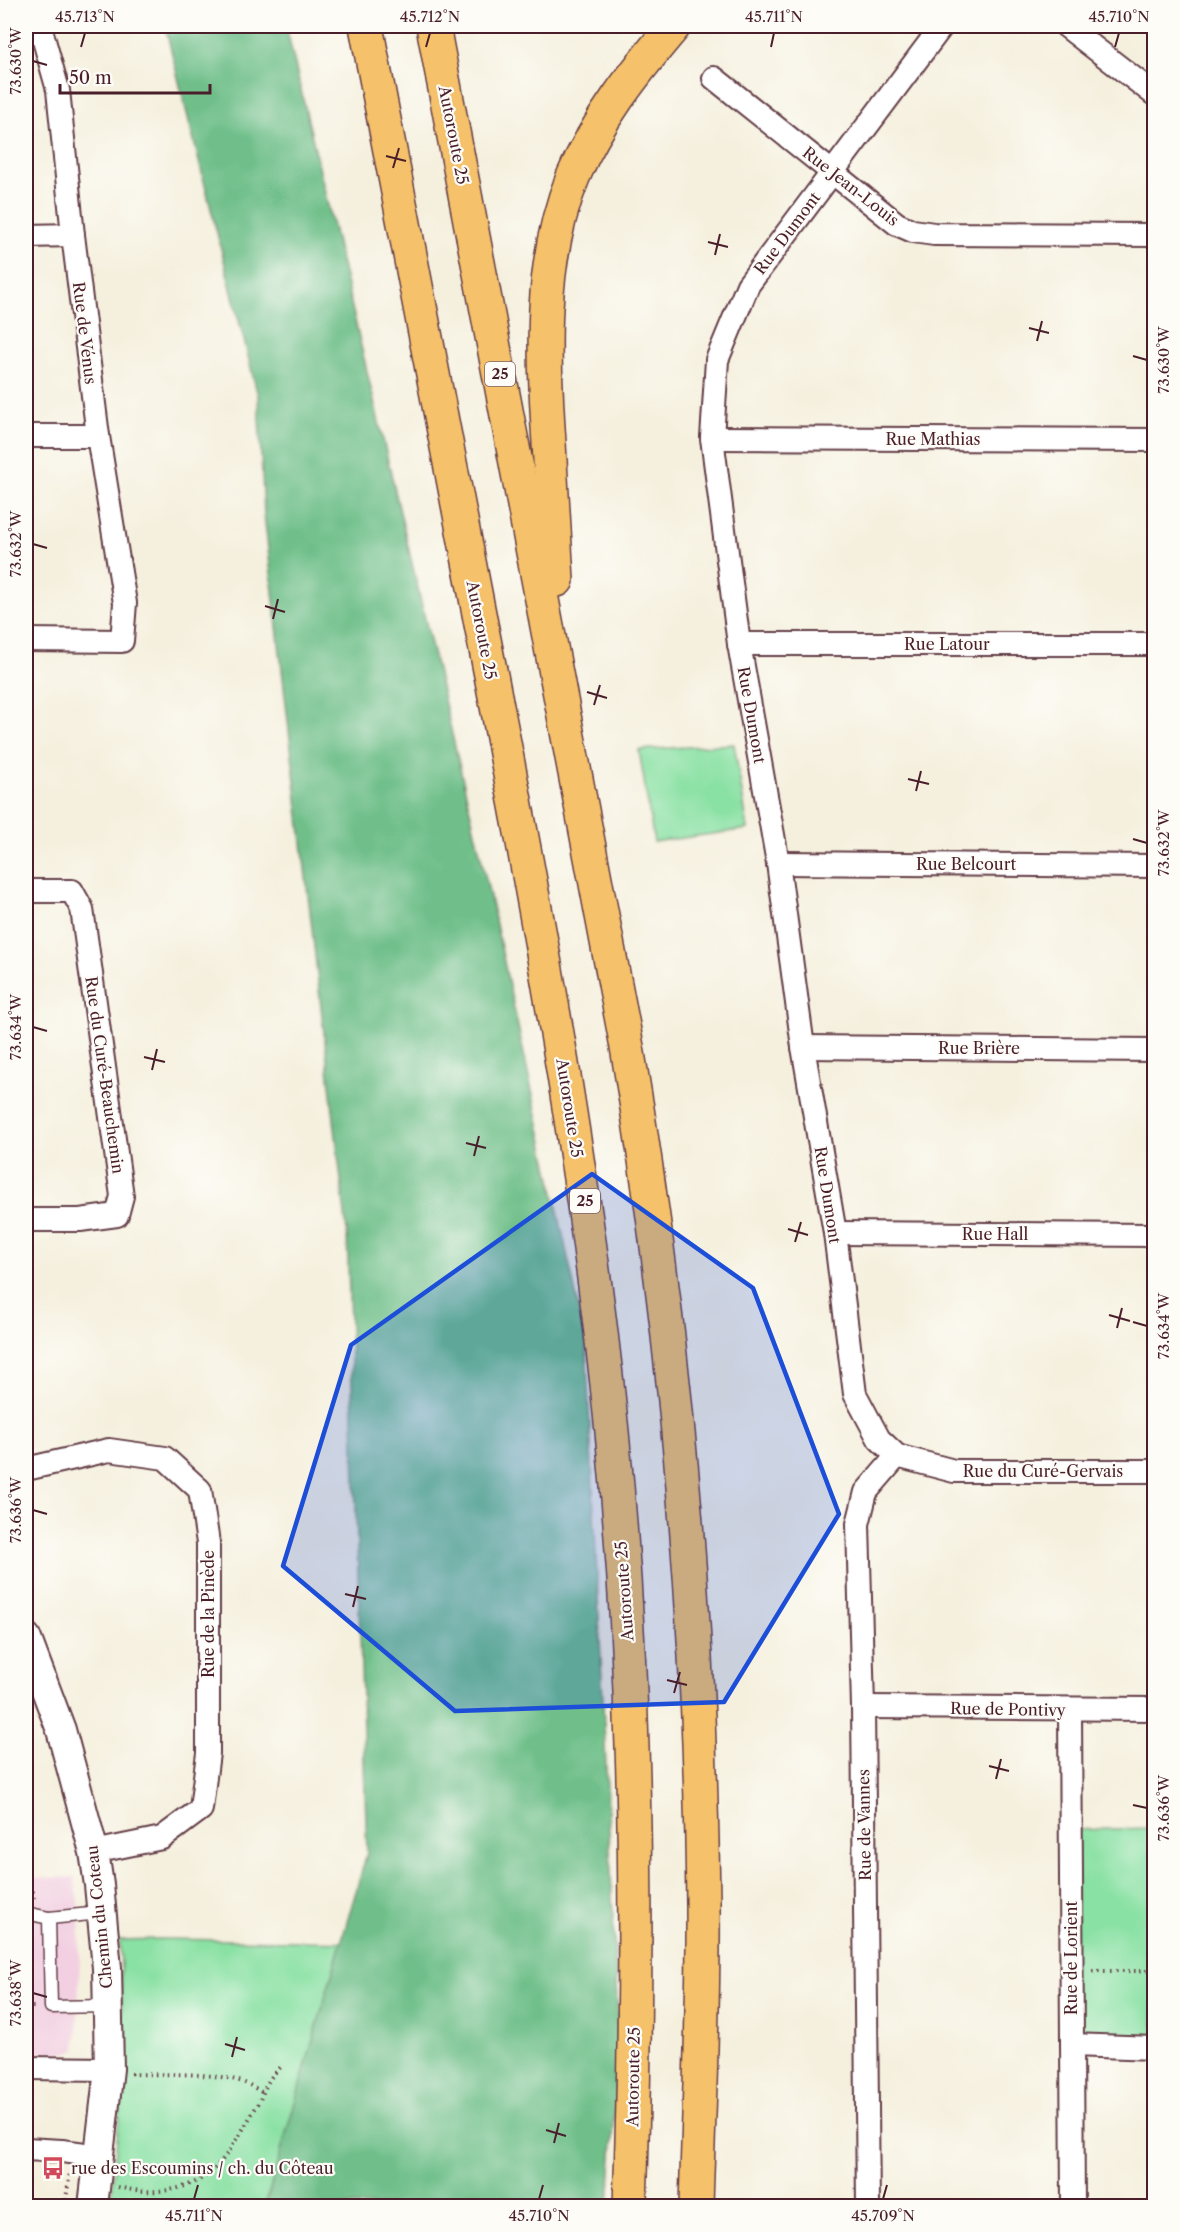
<svg xmlns="http://www.w3.org/2000/svg" width="1180" height="2232" font-family="'Libre Caslon Text',serif">
<style>
.built{fill:#f2cfe1}
.green{fill:#8ae1a4;stroke:#6a8068;stroke-width:1.5}
.forest{fill:#6fbf8a;stroke:#5c6f5a;stroke-width:1.5}
.lines{fill:none;stroke-linecap:round;stroke-linejoin:round}
.service-casing{stroke:#643e46;stroke-width:15}
.minor-casing{stroke:#643e46;stroke-width:26}
.tertiary-casing{stroke:#643e46;stroke-width:32}
.motorway-casing{stroke:#643e46;stroke-width:36}
.path{stroke:#643e46;stroke-width:4;stroke-dasharray:1.5 4.5;stroke-linecap:butt}
.service{stroke:#fff;stroke-width:12}
.minor{stroke:#fff;stroke-width:22}
.tertiary{stroke:#fff;stroke-width:28}
.motorway{stroke:#f5c16b;stroke-width:33}
.marked{fill:#1d4ed8;fill-opacity:0.2;stroke:#1d4ed8;stroke-width:4.5;stroke-linejoin:round}
.ticks{fill:none;stroke:#4a1f2b;stroke-width:2}
.labels{text-anchor:middle;stroke-width:4.5;stroke-linejoin:round;paint-order:stroke}
.shield{fill:#fdfcf7;stroke:#806168;stroke-width:1.5}
.shield-label{font-size:15px;font-weight:bold;fill:#4a1f2b}
.street-label{font-size:16px;fill:#4a1f2b;stroke:#fdfcf7}
.poi-label{font-size:16px;fill:#4a1f2b;stroke:#fdfcf7;text-anchor:start}
.neatline{fill:none;stroke:#4a1f2b;stroke-width:2}
.ticks-label{font-size:15px;text-anchor:middle;fill:#4a1f2b}
</style>
<rect width="100%" height="100%" fill="#fdfcf7"/>
<filter id="ink" filterUnits="userSpaceOnUse"><feTurbulence type="fractalNoise" baseFrequency=".0167" numOctaves="2"/><feDisplacementMap in="SourceGraphic" scale="12" xChannelSelector="R" yChannelSelector="G"/><feConvolveMatrix kernelMatrix="1 2 1 2 8 2 1 2 1" color-interpolation-filters="sRGB"/></filter>
<filter id="wash" filterUnits="userSpaceOnUse"><feTurbulence type="fractalNoise" baseFrequency=".008" numOctaves="4" result="noise"/><feDisplacementMap in="SourceGraphic" scale="24" xChannelSelector="R" yChannelSelector="G"/><feGaussianBlur stdDeviation="1.35" result="paint"/><feColorMatrix in="noise" values="0 0 0 0 0 0 0 0 0 0 0 0 0 0 0 0 0 1.4 0 .05"/><feComposite in="paint" operator="in"/></filter>
<g filter="url(#wash)">
<rect width="100%" height="100%" fill="#f5f0de"/>
<polygon class="built" points="74,1877 79,1908 80,1958 76,2049 72,2052 66,2053 26,2054 26,1878"/>
<g class="green">
<polygon points="734,744 748,829 654,842 639,750"/>
<polygon points="1154,1828 1154,2048 1072,2045 1071,1830"/>
<polygon points="162,1939 361,1942 296,2206 110,2206 124,2073 120,1940"/>
</g>
<polygon class="forest" points="165,26 286,26 487,883 586,1341 619,2042 609,2206 265,2206 367,1853 347,1232 264,514 258,396"/>
</g>
<g filter="url(#ink)">
<g class="lines">
<g class="service-casing">
<g id="service">
<polyline points="26,1913 49,1918 101,1913"/>
<polyline points="49,1918 51,2007 108,2006"/>
</g>
</g>
<g class="minor-casing">
<g id="minor">
<polyline points="1066,26 1154,94"/>
<polyline points="714,78 897,224 913,231 934,234 1154,235"/>
<polyline points="26,236 73,235"/>
<polyline points="26,436 98,436"/>
<polyline points="712,438 1154,440"/>
<polyline points="26,640 122,641 125,603 98,436 73,235 58,90 40,26"/>
<polyline points="739,644 1154,644"/>
<polyline points="778,863 1154,866"/>
<polyline points="26,891 72,891 82,909 122,1196 117,1215 80,1220 26,1220"/>
<polyline points="803,1047 1154,1050"/>
<polyline points="835,1233 1154,1235"/>
<polyline points="897,1456 879,1439 855,1394 835,1233 803,1047 778,863 739,644 712,438 717,360 748,285 942,26"/>
<polyline points="897,1456 954,1471 1154,1471"/>
<polyline points="26,1469 109,1450 165,1458 200,1490 208,1543 208,1753 201,1809 162,1838 94,1852"/>
<polyline points="863,1707 1154,1709"/>
<polyline points="1070,1710 1073,2206"/>
<polyline points="1072,2045 1154,2048"/>
<polyline points="26,2068 109,2069"/>
<polyline points="26,2149 62,2151 100,2156"/>
<polyline points="868,2206 863,1707 858,1524 866,1492 897,1456"/>
</g>
</g>
<g class="tertiary-casing">
<polyline id="tertiary" points="26,1637 61,1730 94,1852 99,1885 107,1968 109,2069 93,2206"/>
</g>
<g class="motorway-casing">
<g id="motorway">
<path d="M366,26C404,225 442,424 481,624C527,859 572,1095 601,1333C637,1623 640,1915 630,2206"/>
<path d="M433,26L627,1047C675,1330 700,1615 703,1902C704,2004 699,2105 696,2206"/>
<path d="M557,580C554,534 552,489 549,443C543,354 539,261 573,177C597,120 635,72 674,26"/>
</g>
</g>
<g class="path">
<polyline points="26,1892 33,1892 34,1901"/>
<polyline points="1092,1971 1154,1971"/>
<polyline points="26,2007 38,2007"/>
<path d="M131,2074C162,2075 219,2071 247,2084C252,2086 258,2090 263,2093"/>
<path d="M118,2187C150,2195 189,2193 214,2169C232,2151 245,2125 258,2104C262,2096 265,2086 270,2079C273,2074 279,2069 283,2065"/>
<polyline points="65,2206 70,2172"/>
</g>
<use href="#service" class="service"/>
<use href="#minor" class="minor"/>
<use href="#tertiary" class="tertiary"/>
<use href="#motorway" class="motorway"/>
</g>
</g>
<path class="marked" d="M592,1174L753,1288L839,1514L724,1702L455,1711L283,1566L351,1345Z"/>
<path class="ticks" d="M81,47L85,33M426,47L430,33M771,47L774,33M1115,47L1119,33M33,61L47,65M386,156L406,161M393,168L399,148M708,242L728,247M715,255L720,234M1029,328L1049,333M1037,341L1042,321M1133,356L1147,360M33,544L47,548M265,606L285,612M273,619L278,599M587,692L607,698M594,705L600,685M908,779L929,784M916,791L921,771M1133,839L1147,843M33,1027L47,1031M144,1057L165,1062M152,1070L157,1049M466,1143L486,1148M474,1156L479,1136M788,1229L808,1235M795,1242L801,1222M1109,1315L1130,1321M1133,1322L1147,1326M1117,1328L1122,1308M33,1510L47,1514M345,1594L366,1599M353,1607L358,1586M667,1680L687,1685M674,1693L680,1672M989,1766L1009,1771M996,1779L1001,1759M1133,1805L1147,1808M33,1993L47,1997M225,2044L245,2050M232,2057L237,2037M546,2130L566,2136M554,2143L559,2123M194,2199L198,2185M539,2199L543,2185M883,2199L887,2185"/>
<defs>
<g id="bus-bare" transform="scale(1.8)"><path d="M-5-6H5V4H4V6H2V4H-2V6H-4V4H-5ZM-3.5-4V0h7V-4ZM-3.5 1.2v1.5H-2V1.2ZM2 1.2v1.5H3.5V1.2Z" fill="#d1495b" stroke="#fdfcf7" stroke-width="2.5" paint-order="stroke"/></g>
</defs>
<g fill-rule="evenodd">
<use href="#bus-bare" x="53" y="2168"/>
</g>
<g class="labels">
<g class="shield">
<rect x="485" y="362" width="30" height="24" rx="4.5"/>
<rect x="570" y="1189" width="30" height="24" rx="4.5"/>
</g>
<g class="shield-label">
<text x="500" y="379">25</text>
<text x="585" y="1206">25</text>
</g>
<g class="street-label">
<text transform="translate(454 135) rotate(79)" y="6">Autoroute 25</text>
<text transform="translate(851 186) rotate(38)" y="6">Rue Jean-Louis</text>
<text transform="translate(787 233) rotate(-53)" y="6">Rue Dumont</text>
<text transform="translate(85 333) rotate(83)" y="6">Rue de Vénus</text>
<text x="933" y="445">Rue Mathias</text>
<text transform="translate(482 630) rotate(79)" y="6">Autoroute 25</text>
<text x="947" y="650">Rue Latour</text>
<text transform="translate(752 715) rotate(80)" y="6">Rue Dumont</text>
<text x="966" y="870">Rue Belcourt</text>
<text x="979" y="1054">Rue Brière</text>
<text transform="translate(105 1075) rotate(82)" y="6">Rue du Curé-Beauchemin</text>
<text transform="translate(570 1108) rotate(81)" y="6">Autoroute 25</text>
<text transform="translate(828 1195) rotate(81)" y="6">Rue Dumont</text>
<text x="995" y="1240">Rue Hall</text>
<text x="1043" y="1477">Rue du Curé-Gervais</text>
<text transform="translate(624 1591) rotate(-94)" y="6">Autoroute 25</text>
<text transform="translate(208 1614) rotate(-90)" y="6">Rue de la Pinède</text>
<text transform="translate(1008 1709) rotate(1)" y="6">Rue de Pontivy</text>
<text transform="translate(864 1825) rotate(-91)" y="6">Rue de Vannes</text>
<text transform="translate(99 1917) rotate(-96)" y="6">Chemin du Coteau</text>
<text transform="translate(1071 1958) rotate(-90)" y="6">Rue de Lorient</text>
<text transform="translate(633 2077) rotate(-89)" y="6">Autoroute 25</text>
</g>
<g class="poi-label">
<text x="71" y="2174">rue des Escoumins / ch. du Côteau</text>
</g>
</g>
<rect width="1180" height="2232" fill="none" stroke="#fdfcf7" stroke-width="66"/>
<path d="M60 84v9h150v-9" fill="none" stroke="#4a1f2b" stroke-width="3"/>
<text x="69" y="84" font-size="18" fill="#4a1f2b" stroke="#fdfcf7" stroke-width="4.5" paint-order="stroke">50 m</text>
<rect x="33" y="33" width="1114" height="2166" class="neatline"/>
<g class="ticks-label">
<text x="85" y="22">45.713°N</text>
<text x="430" y="22">45.712°N</text>
<text x="774" y="22">45.711°N</text>
<text x="1119" y="22">45.710°N</text>
<text transform="translate(16 61) rotate(-90)" y="5">73.630°W</text>
<text transform="translate(1164 360) rotate(-90)" y="5">73.630°W</text>
<text transform="translate(16 544) rotate(-90)" y="5">73.632°W</text>
<text transform="translate(1164 843) rotate(-90)" y="5">73.632°W</text>
<text transform="translate(16 1027) rotate(-90)" y="5">73.634°W</text>
<text transform="translate(1164 1326) rotate(-90)" y="5">73.634°W</text>
<text transform="translate(16 1510) rotate(-90)" y="5">73.636°W</text>
<text transform="translate(1164 1808) rotate(-90)" y="5">73.636°W</text>
<text transform="translate(16 1993) rotate(-90)" y="5">73.638°W</text>
<text x="194" y="2221">45.711°N</text>
<text x="539" y="2221">45.710°N</text>
<text x="883" y="2221">45.709°N</text>
</g>
</svg>
